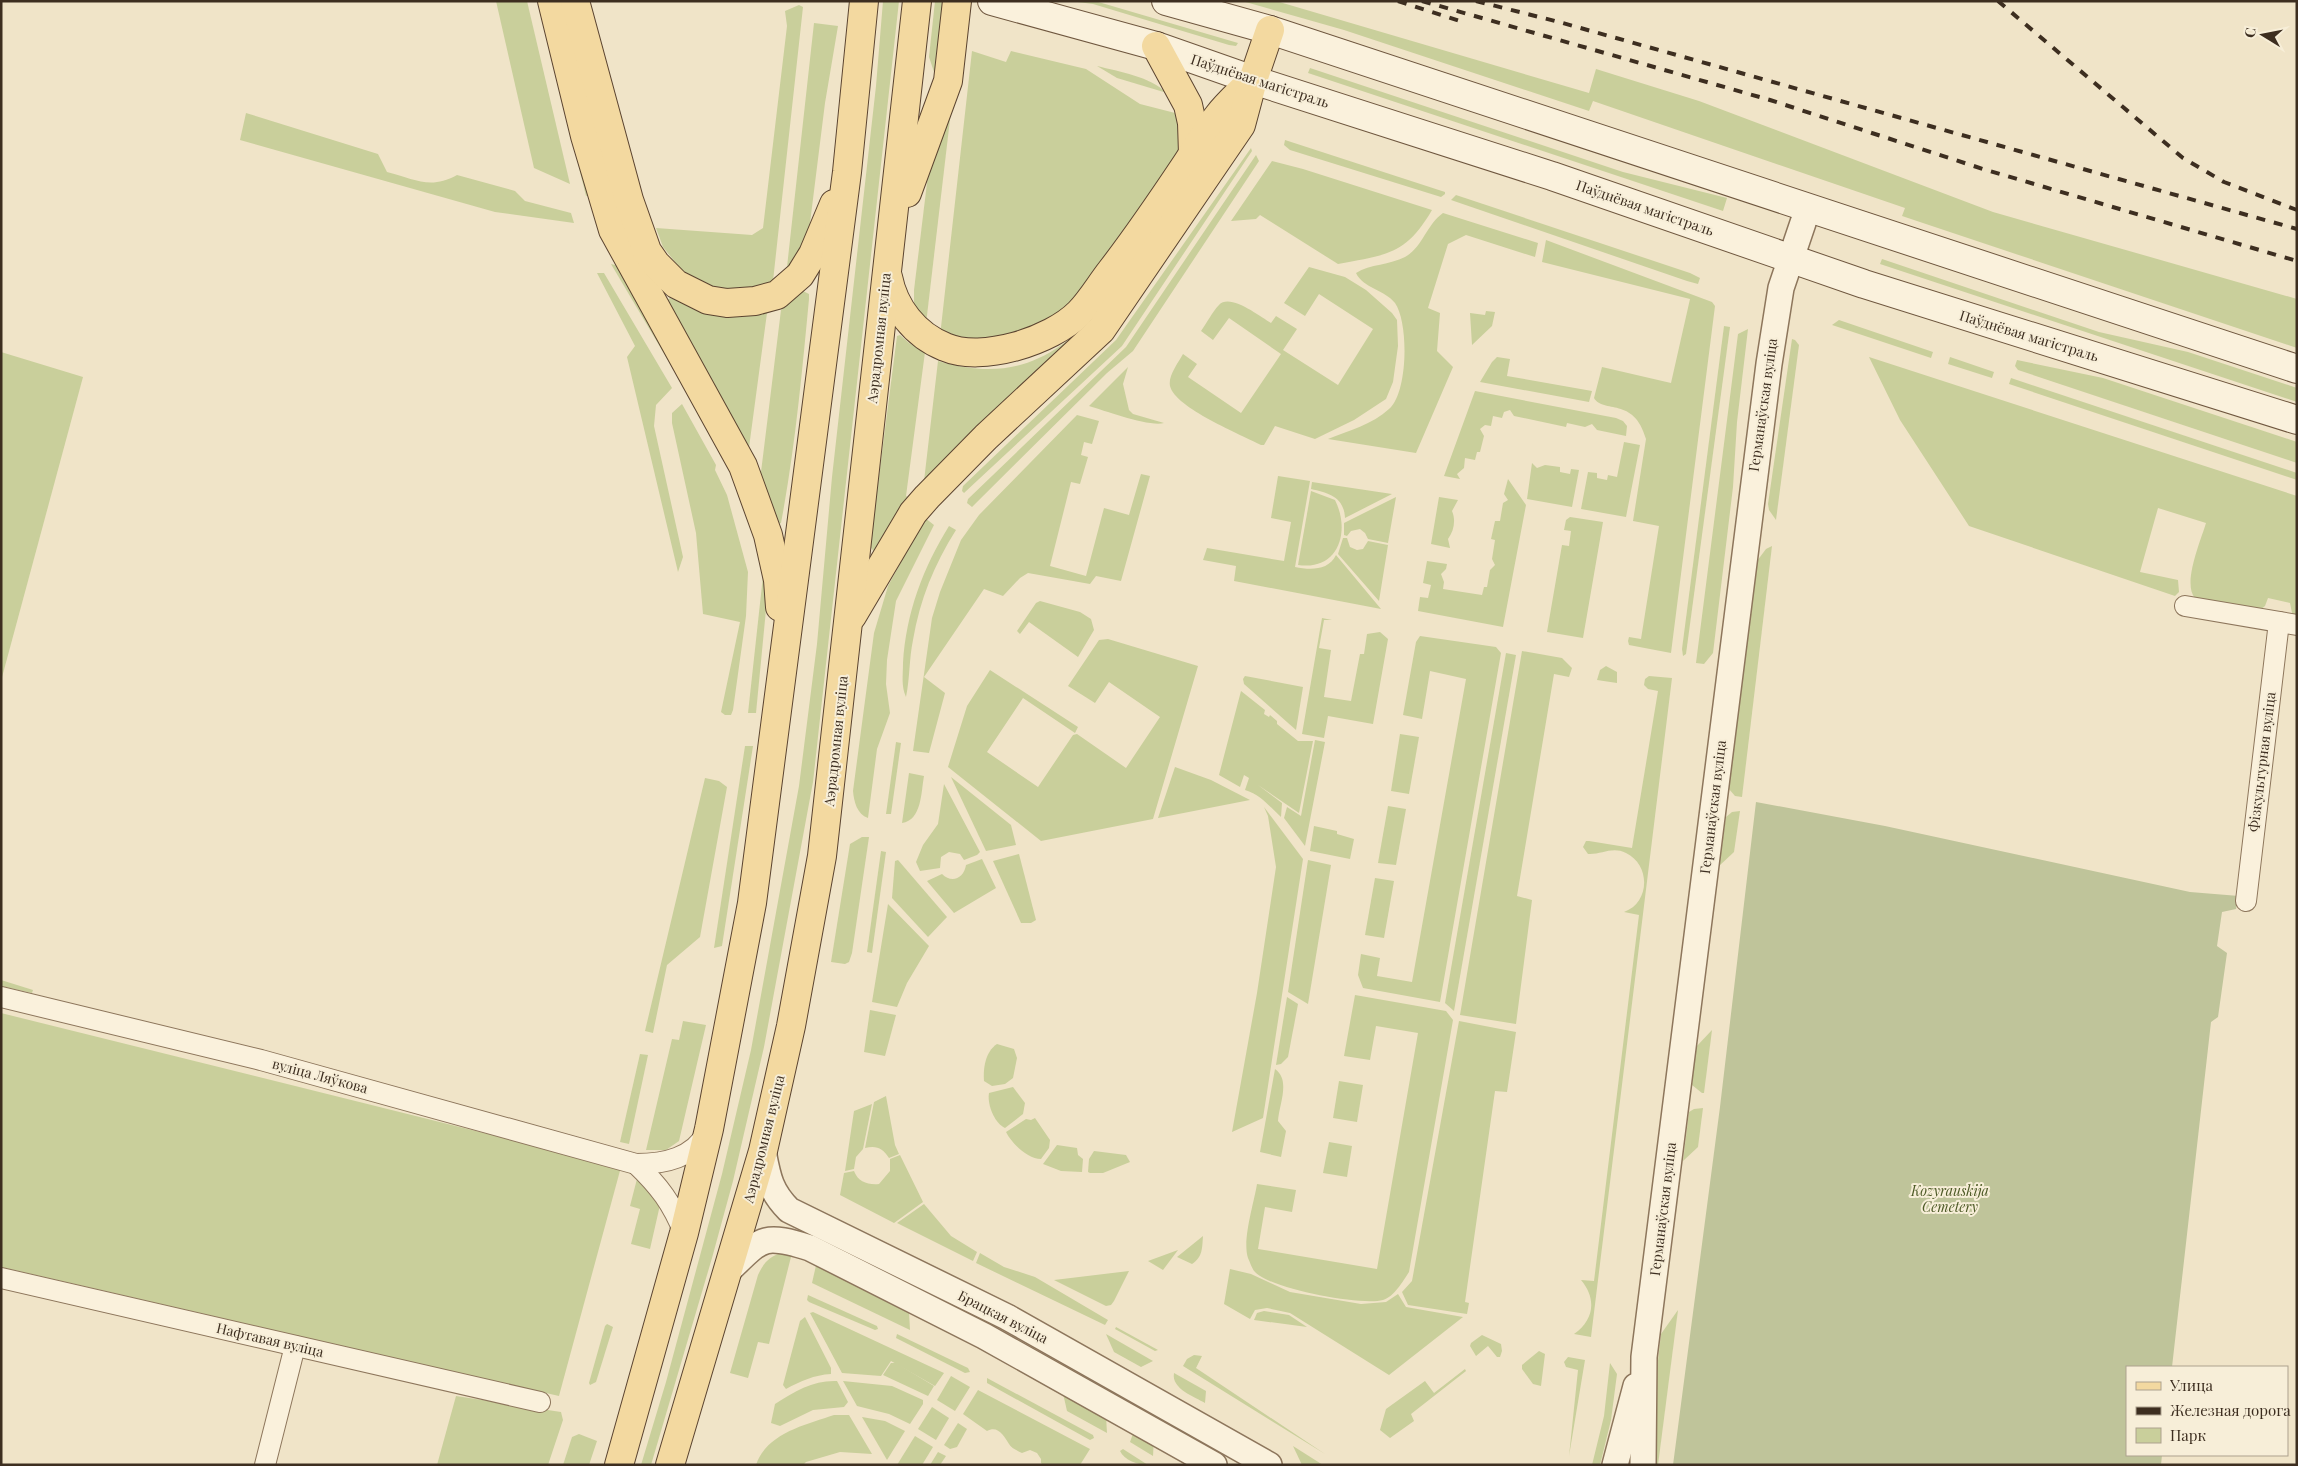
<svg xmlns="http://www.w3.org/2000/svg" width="2298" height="1466" font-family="'Playfair Display',serif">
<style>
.green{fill:#c9cf9b}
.cemetery{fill:#bfc49a}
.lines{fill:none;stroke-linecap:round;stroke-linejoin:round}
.minor-casing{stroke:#8d765c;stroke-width:22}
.tertiary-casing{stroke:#8d765c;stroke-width:28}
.secondary-casing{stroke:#6f573f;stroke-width:30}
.primary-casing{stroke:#5b4430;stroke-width:30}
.minor{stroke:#faf1dc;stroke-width:20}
.tertiary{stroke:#faf1dc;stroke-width:25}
.secondary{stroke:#faf1dc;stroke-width:28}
.primary{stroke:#f3d9a0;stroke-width:28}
.rail{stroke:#3d2e20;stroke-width:4;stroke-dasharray:9 9;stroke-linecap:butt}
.labels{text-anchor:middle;stroke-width:4;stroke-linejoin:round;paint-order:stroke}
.street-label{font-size:14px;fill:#3d2e20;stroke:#f7eed8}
.park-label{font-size:14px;font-style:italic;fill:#4d5a26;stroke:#f7eed8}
</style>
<rect width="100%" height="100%" fill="#f0e4c8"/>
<g class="green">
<polygon points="496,1 527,1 570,184 534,168"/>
<polygon points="538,1 542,1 590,195 586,196"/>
<polygon points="883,1 899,1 813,782 764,1047 733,1181 712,1258 651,1465 641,1465 666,1382 722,1174 751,1050 799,786 817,644 832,477 876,86"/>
<polygon points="935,1 945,1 939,56 934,72 929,57"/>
<polygon points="1070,1 1095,1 1238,43 1236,46 1229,45 1093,4"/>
<polygon points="1242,1 1276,1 1589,93 1596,69 1699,101 1993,212 2297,299 2297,348 1902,216 1905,208 1593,101 1589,111 1344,30"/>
<polygon points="799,5 803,7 773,281 764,287 720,290 687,277 663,247 656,228 752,235 763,228 787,26 785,11"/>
<polygon points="814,23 838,26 825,103 810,223 804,246 791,265 787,267"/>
<polygon points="972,51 1006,62 1011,51 1086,69 1140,104 1179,114 1182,148 1082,300 1005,343 940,336"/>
<path d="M1097,66C1120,72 1149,76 1167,93L1117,78Z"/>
<polygon points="1310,68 1623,172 1727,198 1723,211 1308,73"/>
<polygon points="953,94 926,324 914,306 914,290 931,150"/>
<path d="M246,113L378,154L387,172C415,179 430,190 457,175L515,191L525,201L571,213L574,223L495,212L240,140Z"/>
<polygon points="1285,140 1445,192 1445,194 1441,197 1290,150 1284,145"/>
<polygon points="1251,148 1252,151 1122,346 964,493 962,491 963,486 1116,340"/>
<polygon points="1256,155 1259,161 1133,351 1107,373 972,507 967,503 968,499 1126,347"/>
<path d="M1272,161L1303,169L1432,210C1406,255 1386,255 1338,264L1260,215L1256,219L1231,221Z"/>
<polygon points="1456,195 1690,273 1700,278 1698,284 1687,281 1451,200"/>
<path d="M1443,213L1538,243L1535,257L1466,235L1448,244L1428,308L1440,313L1437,351L1453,367L1416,453L1328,439C1348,431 1373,424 1389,409C1408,393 1409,323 1395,303C1385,290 1363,288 1356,273C1370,264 1390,265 1405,257C1422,248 1427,224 1443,213Z"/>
<path d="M1546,240L1712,302L1715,306L1671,653L1629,645L1628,641L1629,637L1641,639L1659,526L1633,521L1646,439C1634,396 1603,414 1594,398L1602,367L1671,383L1690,299L1542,262Z"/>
<polygon points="1882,259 2099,332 2188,352 2297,388 2297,402 1880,264"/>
<polygon points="611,264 619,266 680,375 679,379"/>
<path d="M1309,267L1345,277L1366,290L1392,313L1397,320L1398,346L1393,382L1386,399L1354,420L1315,439L1275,426L1264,445H1261C1242,435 1175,408 1170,386C1168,376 1178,363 1183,354L1197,364L1188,377L1241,413L1281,354L1229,318L1213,340L1201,331C1207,323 1212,312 1219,305C1230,293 1259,316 1271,323L1276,316L1297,329L1283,350L1338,385L1373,329L1319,294L1305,316L1284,303Z"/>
<polygon points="597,273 604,273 672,388 656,405 654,426 683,557 678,572 627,357 635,346"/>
<path d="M803,291L809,294V299C802,373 795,449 781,523L776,525L758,473L761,472L781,310Z"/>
<polygon points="670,298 719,314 743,316 767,313 748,455 667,300"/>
<path d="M1103,307V314L924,481L938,361C1010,382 1054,361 1103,307Z"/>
<polygon points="1486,311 1495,312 1492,326 1472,345 1470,313 1485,315"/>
<polygon points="1839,320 1933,352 1931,358 1832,325"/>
<polygon points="1724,326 1730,327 1686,654 1683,656 1682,649"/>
<polygon points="1748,329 1737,422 1733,487 1713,653 1704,664 1696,663 1738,334"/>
<polygon points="900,335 909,343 925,352 906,496 909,498 874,552 870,546 897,336"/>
<polygon points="1792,339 1795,340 1799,345 1776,520 1769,510 1768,504"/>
<polygon points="1,352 83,377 1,681"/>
<polygon points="1497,357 1510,359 1507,376 1592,391 1589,402 1480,382 1492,362"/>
<path d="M1869,357L2297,496V616L2292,613L2290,603L2268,598L2265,606L2260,610L2195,598C2182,584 2201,540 2206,523L2158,508L2140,572L2178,580L2179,592L2175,596L1969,526L1900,420Z"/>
<polygon points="1950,357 1994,372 1992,378 1948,364"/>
<polygon points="2017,360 2103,378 2297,442 2297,463 2018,370 2015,366"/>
<path d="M1128,367L1123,384L1129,410L1133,414L1164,423C1149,427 1106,411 1089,406Z"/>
<polygon points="2011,378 2297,473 2297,480 2009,384"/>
<polygon points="1475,391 1616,418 1623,421 1627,426 1626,436 1597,430 1592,424 1585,427 1567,423 1566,427 1514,416 1510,410 1504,412 1502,418 1493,416 1491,426 1485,425 1480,429 1484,436 1480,452 1477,452 1475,460 1465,458 1464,468 1457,474 1460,479 1444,476"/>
<polygon points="682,404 716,465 715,470 727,495 748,572 746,616 733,710 731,715 725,715 721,712 740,622 703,614 696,533 672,423 672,413"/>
<polygon points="1077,415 1099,421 1092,444 1084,442 1081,455 1088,457 1080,484 1071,482 1050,566 1086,576 1104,508 1129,515 1141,474 1150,476 1121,581 1096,576 1090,584 1028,573 1020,578 1003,596 984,589 924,677 945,693 929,753 913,751 932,618 940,592 961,540 979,515"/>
<polygon points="1624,442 1640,445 1626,517 1581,509 1588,472 1597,473 1597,478 1607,480 1608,475 1617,477"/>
<polygon points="1532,463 1537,468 1545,465 1560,467 1560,472 1570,474 1571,469 1579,470 1572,507 1527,499"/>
<path d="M1278,476L1310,481L1295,567C1310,570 1328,571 1336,555L1381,609L1234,581L1236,566L1203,560L1207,548L1284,561L1291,522L1271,518Z"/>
<polygon points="1508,479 1526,505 1503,627 1418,611 1420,597 1428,598 1431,585 1423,583 1427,561 1447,564 1446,569 1441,574 1444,582 1443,589 1482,595 1484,587 1487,587 1490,570 1495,565 1492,559 1495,540 1491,539 1495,521 1500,521 1503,503 1508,500 1504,494"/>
<path d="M1312,482L1392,494L1345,518C1344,497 1329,493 1311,489Z"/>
<path d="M1311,491L1335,500C1351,532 1338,571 1298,565Z"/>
<polygon points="1396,497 1388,543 1368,539 1365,533 1360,529 1351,531 1347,536 1344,535 1344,523"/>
<path d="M1439,497L1458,500L1452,511C1456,520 1454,531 1448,539L1450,548L1431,544Z"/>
<polygon points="1570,517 1603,522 1583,638 1547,632 1562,545 1569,546 1571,531 1564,530 1566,520"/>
<path d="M925,518L934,525L896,601L887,660L886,684L890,713L877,749L868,818C857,814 854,802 853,791L874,633L888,586Z"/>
<path d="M949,526L956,530C934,565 920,599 913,640C909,659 910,678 906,697C901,686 903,675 903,663C906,613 923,568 949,526Z"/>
<polygon points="1343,538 1347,538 1350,547 1357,550 1363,549 1368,541 1388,545 1379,601 1338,554"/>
<polygon points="1772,546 1742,797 1735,796 1729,789 1754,565 1766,549"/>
<polygon points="763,576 768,589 756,713 748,713"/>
<polygon points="1040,601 1080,612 1091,619 1094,630 1078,657 1029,622 1020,634 1017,631 1036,603"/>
<polygon points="1322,618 1332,620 1324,620 1319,648 1331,650 1324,697 1351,701 1360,654 1364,654 1367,634 1380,632 1388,639 1373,724 1328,716 1324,738 1302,734"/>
<polygon points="1420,636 1496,647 1501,653 1440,1002 1363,988 1358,975 1361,954 1380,958 1377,976 1412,982 1466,679 1430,671 1422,719 1403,715 1416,642"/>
<polygon points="1108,639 1198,666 1153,819 1041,841 948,767 967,706 990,670 1078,727 1075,733 1023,698 987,752 1038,787 1073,735 1077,734 1126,768 1160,717 1109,682 1095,703 1068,686 1099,640"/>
<polygon points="1522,651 1562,658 1572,668 1569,677 1554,674 1517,896 1532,900 1516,1024 1460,1015"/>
<polygon points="1506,653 1516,655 1454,1011 1445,1003"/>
<polygon points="1606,666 1617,672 1617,683 1597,680 1600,670"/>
<polygon points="1245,676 1303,687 1296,730 1244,684 1243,679"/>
<path d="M1649,676L1672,678L1591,1337L1574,1334C1594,1320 1597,1299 1581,1280L1594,1281L1639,915L1624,912C1650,903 1651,865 1626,853C1612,846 1601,855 1588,854L1583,847L1586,841H1589L1632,848L1658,691L1648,689L1644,685L1645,679Z"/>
<path d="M1241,691L1265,710L1264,714L1269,717L1270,715L1277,721V724L1298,741H1313L1299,813L1258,785L1282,803L1281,817C1269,806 1261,795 1245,790L1249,778L1244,775L1240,787L1219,775Z"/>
<polygon points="1400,734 1419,737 1409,794 1391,791"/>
<polygon points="1315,740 1325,742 1305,846 1284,818 1287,807 1301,816"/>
<polygon points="896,742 901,743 891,814 886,814"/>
<polygon points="745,746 753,746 722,946 714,948"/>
<polygon points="1175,767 1211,780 1250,800 1158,818"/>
<path d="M909,773L924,776C921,792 922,820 902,823Z"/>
<polygon points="951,777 1011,825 1016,845 986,851"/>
<polygon points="705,778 719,781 727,787 700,937 667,965 653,1033 645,1031"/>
<polygon points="944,784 980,852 977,855 964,860 960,854 949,852 941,857 940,868 920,871 916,862 923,845 938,824"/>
<polygon points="1388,806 1406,809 1396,865 1378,863"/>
<polygon points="1264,807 1303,859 1263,1118 1232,1132 1257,993 1276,867 1268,816"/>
<polygon points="1740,811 1734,852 1719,866 1726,817 1732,812"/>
<polygon points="1314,826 1337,831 1337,834 1354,839 1350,859 1310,851"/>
<polygon points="862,837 869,837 852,953 849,962 845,964 831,962 850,844"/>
<polygon points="881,851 886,852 872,953 867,952"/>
<polygon points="1019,854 1036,920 1031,923 1021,923 993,861"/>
<path d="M982,859L996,888L954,913L927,881L942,874C952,884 964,878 966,865Z"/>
<polygon points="898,860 947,917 928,937 892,898 895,861"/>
<polygon points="1308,860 1331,865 1308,1004 1288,992"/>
<polygon points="1375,878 1394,881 1384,938 1365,935"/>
<polygon points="888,904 929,946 907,983 897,1007 872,1002"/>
<polygon points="1,980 33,990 32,993 1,986"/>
<path d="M1355,995L1446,1011L1453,1020L1409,1272C1403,1281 1394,1297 1383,1300C1361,1306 1271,1289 1255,1272C1252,1269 1250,1262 1248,1258C1242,1240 1254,1203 1257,1184L1296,1190L1292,1212L1265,1207L1258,1249L1377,1269L1418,1033L1376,1026L1370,1060L1344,1056Z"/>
<polygon points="1287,997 1298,1004 1288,1057 1281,1064 1276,1065"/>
<polygon points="870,1010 896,1015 885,1056 864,1052"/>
<polygon points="1,1013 621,1167 559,1396 1,1267"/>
<polygon points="683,1021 706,1025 679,1141 666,1150 646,1150 672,1039 679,1040"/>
<polygon points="1459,1021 1516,1032 1507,1092 1495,1091 1465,1302 1469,1303 1467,1314 1408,1305 1402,1292 1412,1281"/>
<polygon points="1712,1030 1704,1093 1702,1093 1692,1085 1696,1047"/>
<path d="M997,1044L1014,1049L1017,1058L1013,1078L1005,1084L992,1086L984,1081C983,1069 985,1052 997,1044Z"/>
<polygon points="640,1054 648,1055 629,1144 620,1142"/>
<path d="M1275,1069C1291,1080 1279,1105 1278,1121L1286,1131L1281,1157L1260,1152Z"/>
<polygon points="1339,1081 1363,1085 1357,1122 1333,1118"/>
<path d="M1013,1087L1025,1103L1023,1114L1005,1128C994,1123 987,1104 989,1093Z"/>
<path d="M886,1096L895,1145L899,1154L889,1158C883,1148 876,1145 865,1148L874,1102Z"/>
<polygon points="872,1104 863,1149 856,1157 854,1169 845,1171 854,1111"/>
<polygon points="1703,1108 1698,1147 1683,1161 1689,1112 1694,1109"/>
<path d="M1035,1118L1050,1140L1049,1148L1041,1159C1028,1159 1012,1144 1006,1132L1026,1119L1031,1120Z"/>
<polygon points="1329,1142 1352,1146 1347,1177 1323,1173"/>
<polygon points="1057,1145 1077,1148 1078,1155 1083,1159 1082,1172 1061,1171 1043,1164"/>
<polygon points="1094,1151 1126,1155 1130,1162 1103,1173 1090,1173 1088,1172 1089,1159"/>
<path d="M900,1155L923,1202L894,1223L840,1195L844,1173L854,1171C858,1182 868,1185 879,1184L890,1171V1159Z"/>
<polygon points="638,1175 660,1205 650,1249 631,1244 640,1209 630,1206"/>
<polygon points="924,1204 951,1236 977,1252 973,1261 897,1223"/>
<path d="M1203,1236C1202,1248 1203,1257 1192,1264L1177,1257Z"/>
<polygon points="1178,1250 1163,1270 1148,1261"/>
<path d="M783,1252L792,1253L769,1344L758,1342L748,1378L730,1373L758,1275C764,1262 769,1257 783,1252Z"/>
<polygon points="980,1253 1004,1267 1035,1277 1108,1320 1105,1325 976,1263"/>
<polygon points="817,1261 909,1312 910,1330 812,1283"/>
<polygon points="1230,1269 1251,1274 1290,1292 1361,1304 1386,1302 1398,1294 1406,1307 1463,1317 1389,1375 1290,1313 1267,1308 1255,1310 1250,1319 1224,1304"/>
<polygon points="1129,1271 1114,1301 1111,1305 1106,1306 1054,1280"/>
<polygon points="808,1295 877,1326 878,1329 875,1330 809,1302 807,1300"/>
<polygon points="1678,1310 1658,1465 1648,1465 1651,1422 1661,1334"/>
<polygon points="1264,1311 1289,1315 1307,1327 1254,1320 1257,1313"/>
<polygon points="813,1312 944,1373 935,1386 891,1361 881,1376 842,1373 810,1313"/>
<path d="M805,1317L831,1368V1374C814,1375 801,1381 786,1389L783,1385L800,1321Z"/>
<polygon points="607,1324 613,1327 596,1382 590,1385 589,1383 605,1326"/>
<polygon points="1116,1327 1158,1350 1155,1351 1115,1329"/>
<polygon points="897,1334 968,1368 970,1372 965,1373 896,1338"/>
<polygon points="1106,1334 1153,1361 1141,1367 1114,1352"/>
<polygon points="1482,1335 1501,1344 1502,1351 1500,1357 1497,1357 1488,1346 1476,1356 1470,1346 1471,1343"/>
<polygon points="1539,1351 1545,1354 1541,1386 1533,1384 1522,1369 1522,1365"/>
<polygon points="1194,1355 1202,1356 1196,1368 1325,1454 1183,1366 1187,1359"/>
<polygon points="1568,1357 1585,1360 1569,1456 1578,1370 1566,1367 1564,1362"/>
<polygon points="891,1363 896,1363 934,1386 928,1396 883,1375"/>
<polygon points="1610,1363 1617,1374 1611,1420 1600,1465 1592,1465 1604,1416"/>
<polygon points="1465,1369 1466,1371 1411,1414 1414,1421 1390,1438 1380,1430 1386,1409 1425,1381 1434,1393"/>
<path d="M1174,1373L1206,1391L1205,1403C1195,1397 1171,1389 1174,1373Z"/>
<polygon points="951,1376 970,1387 955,1411 937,1400"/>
<polygon points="987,1378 1093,1435 1094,1438 1090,1440 987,1383"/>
<path d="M837,1381L848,1402L844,1407L813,1410L780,1426L771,1423L775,1404C795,1391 814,1380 837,1381Z"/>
<polygon points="843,1381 892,1386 923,1400 923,1404 910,1424 889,1414 857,1406"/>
<polygon points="1062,1389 1106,1416 1107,1433 1067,1411"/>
<path d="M978,1390L1090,1449L1080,1465H1043L1041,1463V1459L1037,1453L1030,1450L1022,1453C1018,1451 1011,1448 1009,1444C1004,1436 998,1425 987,1431L963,1414Z"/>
<polygon points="456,1396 561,1412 563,1420 548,1465 437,1465"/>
<polygon points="932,1407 949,1418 936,1440 918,1429"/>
<path d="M834,1415H849L872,1454L840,1452L806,1462L803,1465H756C767,1433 805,1425 834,1415Z"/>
<polygon points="862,1417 885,1421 905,1431 887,1460"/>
<polygon points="958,1423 967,1429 957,1447 950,1449 944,1445"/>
<polygon points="1134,1431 1154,1438 1153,1456 1130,1442"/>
<polygon points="579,1434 597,1441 589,1465 563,1465 572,1437"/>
<polygon points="915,1436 933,1447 922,1465 897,1465"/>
<polygon points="1293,1446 1323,1465 1302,1465"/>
<path d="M1123,1449L1148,1465C1138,1465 1124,1460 1120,1451Z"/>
<polygon points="938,1452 946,1456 940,1465 930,1465"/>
</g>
<polygon class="cemetery" points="1756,802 1885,826 2190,892 2239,896 2236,909 2222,912 2217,946 2227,953 2218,1017 2211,1022 2172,1367 2127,1367 2127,1455 2162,1455 2161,1465 1673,1465 1720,1107"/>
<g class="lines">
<g class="minor-casing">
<g id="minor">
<polyline points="2185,606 2297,625"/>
<polyline points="2246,901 2279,622"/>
<path d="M1,997L261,1060L636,1164C665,1164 693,1158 708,1131"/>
<path d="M636,1164C659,1186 672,1203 684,1233"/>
<polyline points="1,1278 540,1402"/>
<polyline points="265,1465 295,1346"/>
</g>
</g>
<g class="tertiary-casing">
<g id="tertiary">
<path d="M763,1151C768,1177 770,1191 789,1210L1007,1317L1269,1465"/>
<path d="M728,1271C762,1238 762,1233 810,1248L984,1336L1214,1465"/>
<polyline points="1615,1465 1636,1386"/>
<polyline points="1643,1465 1644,1357 1769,364 1781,288 1808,208"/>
</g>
</g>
<g class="secondary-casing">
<g id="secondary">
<polyline points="992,1 1156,46 1253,80 1552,176 1864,284 2297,420"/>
<polyline points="1166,1 1270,30 2297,369"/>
</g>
</g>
<g class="primary-casing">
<g id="primary">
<polyline points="552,1 585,136 613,230 743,466 768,535 778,580 780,607"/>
<polyline points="575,1 629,200 647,251 656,264 676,284 708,300 727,303 755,301 777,295 800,275 813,254 834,204"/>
<polyline points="1156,46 1188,105 1192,123 1193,154"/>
<polyline points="907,193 948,81 957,1"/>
<path d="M888,277C894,308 915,335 945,347C982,363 1051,341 1079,313C1091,301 1100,285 1111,271C1137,237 1161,202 1185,166C1196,150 1206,131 1218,116C1228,103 1241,92 1252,80"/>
<polyline points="852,616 913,513 927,497 986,437 1101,330 1241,125 1253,80 1270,30"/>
<polyline points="619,1465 684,1233 709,1129 752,903 847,172 864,1"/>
<polyline points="670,1465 763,1151 791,1026 822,856 917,1"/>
</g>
</g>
<use href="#minor" class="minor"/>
<use href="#tertiary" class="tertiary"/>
<use href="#secondary" class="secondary"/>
<use href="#primary" class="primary"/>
<g class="rail">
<polyline points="1398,1 1463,22"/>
<polyline points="1422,1 1770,100 1983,169 2297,261"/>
<polyline points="1476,1 1559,22 2297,229"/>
<polyline points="1998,1 2183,158 2224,182 2297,210"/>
</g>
</g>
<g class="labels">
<g class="street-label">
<text transform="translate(1260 81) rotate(18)" y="5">Паўднёвая магістраль</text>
<text transform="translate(1645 208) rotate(19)" y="5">Паўднёвая магістраль</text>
<text transform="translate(2029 336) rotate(17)" y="5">Паўднёвая магістраль</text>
<text transform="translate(879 338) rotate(-84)" y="5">Аэрадромная вуліца</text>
<text transform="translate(1763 405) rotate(-82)" y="5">Германаўская вуліца</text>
<text transform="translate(836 741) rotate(-84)" y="5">Аэрадромная вуліца</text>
<text transform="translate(2262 762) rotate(-83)" y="5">Фізкультурная вуліца</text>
<text transform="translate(1713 807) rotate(-83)" y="5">Германаўская вуліца</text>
<text transform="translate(320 1076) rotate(15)" y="5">вуліца Ляўкова</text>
<text transform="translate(764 1139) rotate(-76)" y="5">Аэрадромная вуліца</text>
<text transform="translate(1663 1209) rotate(-83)" y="5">Германаўская вуліца</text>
<text transform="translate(1003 1317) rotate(27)" y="5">Брацкая вуліца</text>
<text transform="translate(270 1340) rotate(13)" y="5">Нафтавая вуліца</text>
</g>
<g class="park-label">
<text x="1950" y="1196">Kozyrauskija<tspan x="1950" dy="16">Cemetery</tspan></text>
</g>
</g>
<rect width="2298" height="1466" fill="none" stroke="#3d2e20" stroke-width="5"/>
<rect x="2126" y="1366" width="162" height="90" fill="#f7eed8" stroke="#ada18e"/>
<rect x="2136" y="1382" width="25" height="8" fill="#f3d9a0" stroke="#ada18e"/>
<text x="2170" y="1391" font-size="15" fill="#3d2e20">Улица</text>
<rect x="2136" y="1407" width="25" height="8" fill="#3d2e20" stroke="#ada18e"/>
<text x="2170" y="1416" font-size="15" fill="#3d2e20">Железная дорога</text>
<rect x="2136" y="1428" width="25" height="15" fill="#c9cf9b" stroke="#ada18e"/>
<text x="2170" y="1441" font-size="15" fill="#3d2e20">Парк</text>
<g transform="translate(2263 35) rotate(280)" stroke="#f7eed8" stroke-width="4" paint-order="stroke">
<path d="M0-4L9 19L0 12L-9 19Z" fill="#3d2e20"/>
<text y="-8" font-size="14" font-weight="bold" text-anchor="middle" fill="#3d2e20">С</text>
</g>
</svg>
